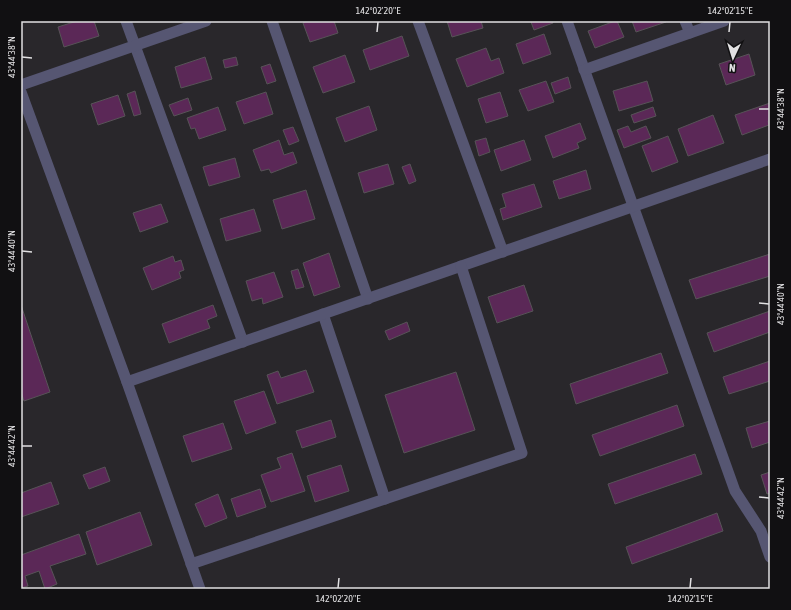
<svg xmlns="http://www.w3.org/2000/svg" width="791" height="610" font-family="'Asap Condensed',sans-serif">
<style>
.building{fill:#5b2857;stroke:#575357}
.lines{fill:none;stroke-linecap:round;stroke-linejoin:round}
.service{stroke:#565672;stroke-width:11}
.minor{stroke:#565672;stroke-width:11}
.tertiary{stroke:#565672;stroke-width:11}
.ticks{fill:none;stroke:#e1e0e2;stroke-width:1.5}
.neatline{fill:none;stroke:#e1e0e2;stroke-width:1.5}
.ticks-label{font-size:10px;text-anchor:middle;fill:#e1e0e2}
</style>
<rect width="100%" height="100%" fill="#29272b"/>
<g class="building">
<polygon points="77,21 94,21 99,36 64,47 58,27"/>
<polygon points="307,21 334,21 338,33 310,42 303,23"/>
<polygon points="447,21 481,21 483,28 452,37"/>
<polygon points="533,21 552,21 553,23 534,30 531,22"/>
<polygon points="615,21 617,21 624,37 595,48 588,31"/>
<polygon points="632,21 665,21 666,22 636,32"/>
<polygon points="544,34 551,54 523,64 516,44"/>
<polygon points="402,36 409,56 370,70 363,50"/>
<polygon points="486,48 491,61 499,58 504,73 467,87 456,59"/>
<polygon points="749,54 755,75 726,85 719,64"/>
<polygon points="345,55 355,82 323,93 313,67"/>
<polygon points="205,57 212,79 181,88 175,67"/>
<polygon points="236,57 238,65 225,68 223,60"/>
<polygon points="270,64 276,81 267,84 261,67"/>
<polygon points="568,77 571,88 555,94 551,83"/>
<polygon points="546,81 554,102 528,111 519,90"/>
<polygon points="647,81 653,101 619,111 613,91"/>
<polygon points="135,91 141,114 134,116 127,94"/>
<polygon points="266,92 273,114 244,124 236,102"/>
<polygon points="500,92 508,116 486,123 478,99"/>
<polygon points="118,95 125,116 98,125 91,104"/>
<polygon points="188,98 192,110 174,116 169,105"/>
<polygon points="770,103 770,120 768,121 769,125 742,135 735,115"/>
<polygon points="369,106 377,130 345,142 336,118"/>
<polygon points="218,107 226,130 199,139 195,128 191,129 187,118"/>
<polygon points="653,107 656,116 634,123 631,115"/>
<polygon points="713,115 724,143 688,156 678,129"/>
<polygon points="580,123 586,139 577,143 579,148 553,158 545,136"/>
<polygon points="628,126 631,132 646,126 651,138 624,148 617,130"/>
<polygon points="293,127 299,141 289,145 283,130"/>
<polygon points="668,136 678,162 652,172 642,146"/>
<polygon points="486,138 490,152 479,156 475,141"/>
<polygon points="279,140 284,155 293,152 297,163 271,173 269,169 261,171 253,150"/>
<polygon points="524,140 531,160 501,171 494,150"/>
<polygon points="235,158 240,177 209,186 203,167"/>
<polygon points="388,164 394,184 364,193 358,173"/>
<polygon points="410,164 416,181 409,184 402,167"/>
<polygon points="586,170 591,189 559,199 553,181"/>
<polygon points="534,184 542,207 503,220 500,209 506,207 502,194"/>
<polygon points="306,190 315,219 282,229 273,200"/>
<polygon points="161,204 168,222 140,232 133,213"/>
<polygon points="254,209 261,231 226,241 220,219"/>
<polygon points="329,253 340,287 314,296 303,263"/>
<polygon points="770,254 770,276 696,299 689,280"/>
<polygon points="173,256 175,262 181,260 184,270 179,272 181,278 152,290 143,268"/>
<polygon points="298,269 304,287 296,289 291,271"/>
<polygon points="274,272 283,297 263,304 262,298 252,301 246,281"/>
<polygon points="524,285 533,311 497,323 488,297"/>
<polygon points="21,305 50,392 24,401 21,392"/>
<polygon points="213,305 217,316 207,320 210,328 169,343 162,324"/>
<polygon points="770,311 770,332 714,352 707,333"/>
<polygon points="407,322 410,331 389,340 385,331"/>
<polygon points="661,353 668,373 576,404 570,384"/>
<polygon points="770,361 770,381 729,394 723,377"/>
<polygon points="306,370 314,392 277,404 267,375 278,371 281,378"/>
<polygon points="456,372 475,430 404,453 385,395"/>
<polygon points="264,391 276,423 246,434 234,401"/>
<polygon points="677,405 684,426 600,456 592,435"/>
<polygon points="331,420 336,437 302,448 296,431"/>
<polygon points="770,421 770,442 752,448 746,428"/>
<polygon points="223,423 232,449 192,462 183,436"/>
<polygon points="292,453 305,491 271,502 261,475 281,468 277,458"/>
<polygon points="695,454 702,474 615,504 608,484"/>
<polygon points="341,465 349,491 315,502 307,476"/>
<polygon points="105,467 110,481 89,489 83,475"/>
<polygon points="770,472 770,493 767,494 761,475"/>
<polygon points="51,482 59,504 21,517 21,493"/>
<polygon points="260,489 266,507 237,517 231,499"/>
<polygon points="218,494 227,518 205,527 195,504"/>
<polygon points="140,512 152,545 97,565 86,532"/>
<polygon points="717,513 723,531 632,564 626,547"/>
<polygon points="79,534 86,554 50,566 57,584 45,589 39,571 25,576 28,586 21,588 21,555"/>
</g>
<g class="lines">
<polyline class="service" points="323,314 385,499"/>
<g class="minor">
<polyline points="126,21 243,342"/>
<polyline points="272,21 368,299"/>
<polyline points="418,21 503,252"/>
<polyline points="567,21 735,491 761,531 770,557"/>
<polyline points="685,21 690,33"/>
<polyline points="584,70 724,21"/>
<polyline points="21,85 206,21"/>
<polyline points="127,382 770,159"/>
<polyline points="191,564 522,453 461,266"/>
</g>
<polyline class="tertiary" points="21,92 127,382 200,589"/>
</g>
<path class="ticks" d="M377,32L378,22M729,32L730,22M22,57L32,58M759,109H769M22,251L32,252M759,303L769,304M22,446H32M759,497L769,498M338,588L339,578M690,588L691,578"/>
<rect width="791" height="610" fill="none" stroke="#111012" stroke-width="44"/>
<g transform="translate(733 58) rotate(184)" stroke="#111012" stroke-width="3" paint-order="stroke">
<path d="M0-3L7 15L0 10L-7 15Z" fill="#e1e0e2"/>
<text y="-6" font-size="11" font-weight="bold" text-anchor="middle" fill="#e1e0e2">N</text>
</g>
<rect x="22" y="22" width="747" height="566" class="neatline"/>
<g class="ticks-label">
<text x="378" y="14">142°02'20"E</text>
<text x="730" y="14">142°02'15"E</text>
<text transform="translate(11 57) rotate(-90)" y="4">43°44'38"N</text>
<text transform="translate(780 109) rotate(-90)" y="4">43°44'38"N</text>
<text transform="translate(11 251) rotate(-90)" y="4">43°44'40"N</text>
<text transform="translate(780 304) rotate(-90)" y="4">43°44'40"N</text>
<text transform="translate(11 446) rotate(-90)" y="4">43°44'42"N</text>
<text transform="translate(780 498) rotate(-90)" y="4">43°44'42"N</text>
<text x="338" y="602">142°02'20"E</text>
<text x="690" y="602">142°02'15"E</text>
</g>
</svg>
